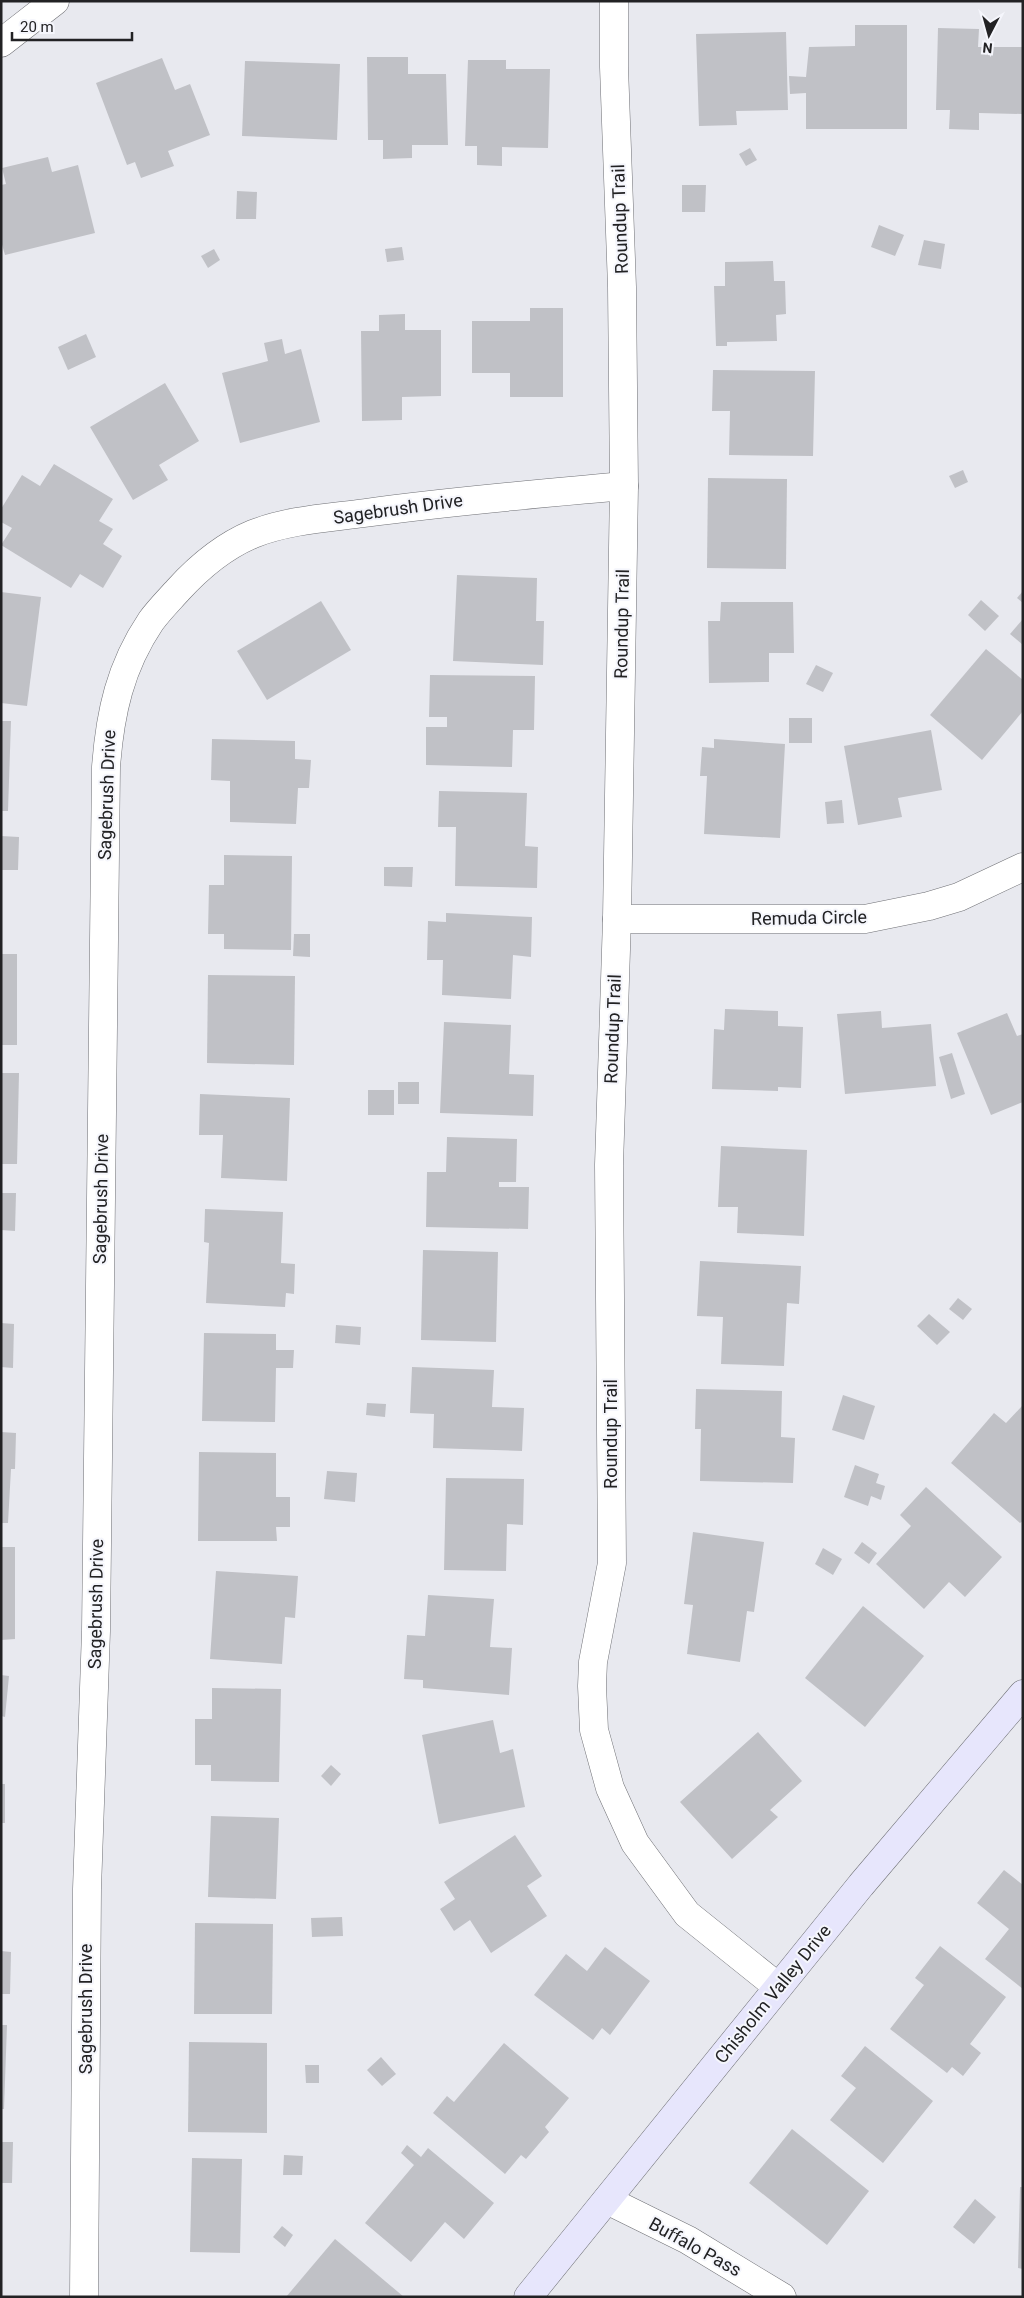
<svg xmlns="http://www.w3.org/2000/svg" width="1024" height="2298" font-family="Roboto,sans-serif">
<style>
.building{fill:#c0c1c6}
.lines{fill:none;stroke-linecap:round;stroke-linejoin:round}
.street-casing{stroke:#6f7075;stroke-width:29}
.secondary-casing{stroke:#6f7075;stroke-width:29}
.street{stroke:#fff;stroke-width:28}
.secondary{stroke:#e7e6fc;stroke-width:28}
.labels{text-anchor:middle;stroke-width:4;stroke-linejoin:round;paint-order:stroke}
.street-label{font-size:18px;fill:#222224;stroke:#f5f6fc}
</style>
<rect width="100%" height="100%" fill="#e8e9ef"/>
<g class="building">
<polygon points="855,25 907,25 907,129 806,129 806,93 790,94 789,76 806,77 809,47 855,46"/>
<polygon points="938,28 979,29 978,47 1023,47 1022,114 979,113 979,130 949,129 950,110 936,110"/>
<polygon points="786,32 788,110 736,111 737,125 699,126 696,34"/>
<polygon points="367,57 408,57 408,74 446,74 448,145 412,145 412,158 383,159 383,140 368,140"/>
<polygon points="162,58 175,90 190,84 210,135 168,151 174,166 141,178 135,162 127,165 96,83"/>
<polygon points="468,60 506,60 506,69 550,69 548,148 502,147 502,166 477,165 477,146 465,146"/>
<polygon points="245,61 340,64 337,140 242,136"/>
<polygon points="750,148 757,160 746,166 739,154"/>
<polygon points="48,157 52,172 78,165 95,233 5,255 1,241 1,185 6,184 2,168"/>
<polygon points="682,185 706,185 705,212 682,212"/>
<polygon points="237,191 257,192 256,219 236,219"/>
<polygon points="879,225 904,235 895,256 871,247"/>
<polygon points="924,240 945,244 941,269 918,265"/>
<polygon points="402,247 404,260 387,262 385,249"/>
<polygon points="214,249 220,260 208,268 201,256"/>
<polygon points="773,261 774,281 785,281 786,314 776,315 777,341 727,342 727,346 716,346 714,286 725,286 725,262"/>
<polygon points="530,308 563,308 563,397 510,397 510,373 472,373 472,321 530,321"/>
<polygon points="405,314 405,330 441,330 441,396 402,397 402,420 362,421 361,331 379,331 379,315"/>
<polygon points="86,334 96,357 68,370 58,347"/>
<polygon points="282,339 285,354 301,349 320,422 240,443 222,373 268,361 264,343"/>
<polygon points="713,370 815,371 813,456 729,455 730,411 712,411"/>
<polygon points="165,383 199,441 159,465 168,480 133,500 90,427"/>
<polygon points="54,464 113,499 99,521 113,529 103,544 122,556 103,588 80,574 71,588 1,545 12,528 1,522 1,509 22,475 40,486"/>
<polygon points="963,470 968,482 955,488 949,476"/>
<polygon points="708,478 787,479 786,569 707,568"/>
<polygon points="457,575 537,578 536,621 544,621 543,665 453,661"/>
<polygon points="1023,591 1023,603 1017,598"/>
<polygon points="1,592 41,597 27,706 1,703"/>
<polygon points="981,600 999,616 985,631 968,615"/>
<polygon points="321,601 351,650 267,700 237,651"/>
<polygon points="721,602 793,602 794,653 769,653 769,682 709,683 708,621 720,621"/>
<polygon points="1023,619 1023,645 1010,634"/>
<polygon points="986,649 1023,680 1023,711 982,760 930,715"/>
<polygon points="816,665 833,673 823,692 806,684"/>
<polygon points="430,675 535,676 534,730 513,730 512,767 426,765 426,727 447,727 447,717 429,717"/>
<rect x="789" y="718" width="23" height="25"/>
<polygon points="1,721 11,721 8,811 1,811"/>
<polygon points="931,730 942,790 898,798 902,817 858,825 844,746"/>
<polygon points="212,739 295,741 295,759 311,760 309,788 298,788 296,824 230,822 230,781 211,780"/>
<polygon points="714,739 785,744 780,838 704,834 707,776 700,776 702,747 714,748"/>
<polygon points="439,791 527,793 525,846 538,847 537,888 455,886 456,827 438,827"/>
<polygon points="842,800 844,823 827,824 825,802"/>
<polygon points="1,836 19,837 18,870 1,870"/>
<polygon points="224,855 292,856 291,950 224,949 224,934 208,934 209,885 224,885"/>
<polygon points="384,867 413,867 412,887 384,886"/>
<polygon points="446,913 532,917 531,957 513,955 511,999 442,995 443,960 427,960 428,921 446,922"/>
<polygon points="294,934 310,934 310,957 293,956"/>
<rect x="1" y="954" width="16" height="91"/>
<polygon points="208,975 295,976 294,1065 207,1063"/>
<polygon points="725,1009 778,1011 778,1026 803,1027 801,1088 778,1087 778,1091 712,1089 714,1029 724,1030"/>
<polygon points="881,1011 882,1028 931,1024 936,1086 845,1094 837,1014"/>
<polygon points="1007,1013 1017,1036 1023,1034 1023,1102 991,1115 957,1033"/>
<polygon points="444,1022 511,1025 509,1074 534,1075 533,1116 440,1113"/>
<polygon points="952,1053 965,1094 951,1099 939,1057"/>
<polygon points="1,1073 19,1073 17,1164 1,1164"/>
<rect x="398" y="1082" width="21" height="22"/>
<rect x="368" y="1090" width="26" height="25"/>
<polygon points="200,1094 290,1098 287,1181 221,1178 223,1135 199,1135"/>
<polygon points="447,1137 517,1139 516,1182 499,1182 499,1187 529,1187 528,1229 426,1227 427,1172 446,1172"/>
<polygon points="721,1146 807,1150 804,1236 737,1233 738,1207 718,1207"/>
<polygon points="1,1193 16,1193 15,1231 1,1230"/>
<polygon points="205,1209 283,1212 281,1263 295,1264 294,1294 286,1293 285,1307 206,1303 209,1243 204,1242"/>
<polygon points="423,1250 498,1252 496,1342 421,1340"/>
<polygon points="700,1261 801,1266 799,1304 787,1303 784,1366 721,1364 723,1317 697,1316"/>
<polygon points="958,1298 972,1309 963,1320 949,1309"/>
<polygon points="929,1314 950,1332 937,1345 917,1326"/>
<polygon points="1,1323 14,1324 13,1368 1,1367"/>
<polygon points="336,1325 361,1327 360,1345 335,1343"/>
<polygon points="204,1333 276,1334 276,1350 294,1350 293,1368 276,1368 275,1422 202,1421"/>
<polygon points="412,1367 494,1370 492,1407 524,1408 522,1451 433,1448 434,1414 410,1413"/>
<polygon points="696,1389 782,1391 781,1437 795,1438 793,1483 700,1481 701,1429 695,1429"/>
<polygon points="843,1395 875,1406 864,1440 832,1430"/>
<polygon points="367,1403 386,1404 385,1417 366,1415"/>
<polygon points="1022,1406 1023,1521 1020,1523 951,1463 994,1413 1006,1423"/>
<polygon points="1,1432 16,1433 15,1469 11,1469 8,1523 1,1523"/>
<polygon points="199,1452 276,1453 276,1497 290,1497 290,1527 276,1527 277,1541 198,1541"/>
<polygon points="855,1465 879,1474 876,1483 885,1486 881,1500 871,1496 868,1506 844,1497"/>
<polygon points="327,1471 357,1473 355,1502 324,1499"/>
<polygon points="446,1478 524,1479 523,1525 507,1524 506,1571 444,1570"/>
<polygon points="926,1487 1002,1557 965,1597 949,1582 924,1609 876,1564 911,1526 900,1515"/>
<polygon points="693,1532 764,1542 754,1612 747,1611 740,1662 687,1654 693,1605 684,1604"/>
<polygon points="862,1542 877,1553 869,1564 854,1553"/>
<polygon points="1,1547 15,1547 15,1639 1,1640"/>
<polygon points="823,1548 842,1559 833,1575 815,1564"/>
<polygon points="216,1571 298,1576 295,1618 285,1617 282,1664 210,1659"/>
<polygon points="428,1595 494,1599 490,1647 512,1648 509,1695 423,1688 423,1680 404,1679 407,1635 425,1636"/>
<polygon points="863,1606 924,1656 865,1727 805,1678"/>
<polygon points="1,1675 9,1676 5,1717 1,1716"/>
<polygon points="212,1688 281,1689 279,1782 211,1781 211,1765 195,1765 195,1719 212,1719"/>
<polygon points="493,1720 500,1753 513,1749 525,1807 439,1824 422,1735"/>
<polygon points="758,1732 802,1781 770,1810 778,1817 732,1859 680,1802"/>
<polygon points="331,1765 341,1774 331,1786 321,1776"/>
<rect x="1" y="1784" width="4" height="39"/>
<polygon points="211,1816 279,1818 276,1899 208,1897"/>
<polygon points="515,1835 542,1876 527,1886 547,1916 491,1953 470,1920 454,1931 440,1909 455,1899 444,1882"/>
<polygon points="1004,1870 1023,1885 1023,1989 985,1959 1009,1929 977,1903"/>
<polygon points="342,1917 343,1936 312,1937 311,1918"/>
<polygon points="195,1923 273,1924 272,2014 194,2014"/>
<polygon points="940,1946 1006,1997 970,2044 981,2053 963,2076 952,2067 947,2073 890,2029 924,1985 915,1978"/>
<polygon points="605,1947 650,1981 610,2035 602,2028 593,2040 534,1995 566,1954 587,1971"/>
<polygon points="1,1951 11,1952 10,1994 1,1994"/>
<polygon points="1,2025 7,2025 4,2109 1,2109"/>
<polygon points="189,2042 267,2043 267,2133 188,2132"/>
<polygon points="504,2043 569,2098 545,2127 549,2132 526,2159 521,2155 505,2174 433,2113 447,2096 454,2102"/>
<polygon points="865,2046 933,2101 883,2163 830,2120 856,2088 841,2076"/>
<polygon points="381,2057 396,2074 382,2086 367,2070"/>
<polygon points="305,2065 319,2065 319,2083 306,2083"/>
<polygon points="792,2129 869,2191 827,2245 749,2183"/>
<polygon points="1,2142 13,2142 12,2183 1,2183"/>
<polygon points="407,2145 421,2157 428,2148 494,2203 464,2239 445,2222 411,2262 365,2223 414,2165 401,2153"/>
<polygon points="284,2155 303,2156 302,2175 283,2175"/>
<polygon points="192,2158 242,2159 240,2253 190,2252"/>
<polygon points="1020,2187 1023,2187 1023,2269 1018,2268"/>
<polygon points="975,2199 996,2217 974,2244 953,2227"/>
<polygon points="282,2226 293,2235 285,2247 273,2237"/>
<polygon points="335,2239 404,2297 286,2297"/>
</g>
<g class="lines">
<g class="street-casing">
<g id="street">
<polyline points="614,1 614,67 622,287 624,486 617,919 609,1165 612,1563 593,1662 592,1686 594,1730 610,1788 635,1843 687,1914 778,1987"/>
<polyline points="1,43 55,1"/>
<polyline points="617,919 865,919 929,906 959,897 1023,867"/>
<polyline points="607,2200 688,2240 782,2297"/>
<path d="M84,2297L87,1889L96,1631L106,767C110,713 120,667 151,621C159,610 169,600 178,590C199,567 224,546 253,534C288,520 328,518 365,513C451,501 537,494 624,486"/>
</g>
</g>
<g class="secondary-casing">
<polyline id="secondary" points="528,2297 861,1885 1023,1694"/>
</g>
<use href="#street" class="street"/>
<use href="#secondary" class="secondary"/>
</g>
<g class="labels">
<g class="street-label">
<text transform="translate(620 219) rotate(-92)" y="6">Roundup Trail</text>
<text transform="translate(398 509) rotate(-8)" y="6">Sagebrush Drive</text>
<text transform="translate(622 624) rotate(-89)" y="6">Roundup Trail</text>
<text transform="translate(107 795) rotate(-88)" y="6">Sagebrush Drive</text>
<text transform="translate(809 918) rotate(-1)" y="6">Remuda Circle</text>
<text transform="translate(613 1029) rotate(-88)" y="6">Roundup Trail</text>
<text transform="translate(101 1199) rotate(-89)" y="6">Sagebrush Drive</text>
<text transform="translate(611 1434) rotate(-90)" y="6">Roundup Trail</text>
<text transform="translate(96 1604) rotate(-89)" y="6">Sagebrush Drive</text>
<text transform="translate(773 1994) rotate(-51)" y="6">Chisholm Valley Drive</text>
<text transform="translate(86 2009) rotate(-90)" y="6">Sagebrush Drive</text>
<text transform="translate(695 2247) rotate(29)" y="6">Buffalo Pass</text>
</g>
</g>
<rect width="1024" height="2298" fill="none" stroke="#222224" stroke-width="5"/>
<g transform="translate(989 35) rotate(186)" stroke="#f5f6fc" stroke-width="4" paint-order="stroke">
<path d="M0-4L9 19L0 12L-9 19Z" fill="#222224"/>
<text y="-8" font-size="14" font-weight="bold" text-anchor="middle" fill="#222224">N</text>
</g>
<path d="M12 32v8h120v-8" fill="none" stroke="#222224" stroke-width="2.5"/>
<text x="20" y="32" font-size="15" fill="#222224" stroke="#f5f6fc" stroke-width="4" paint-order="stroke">20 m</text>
</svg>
